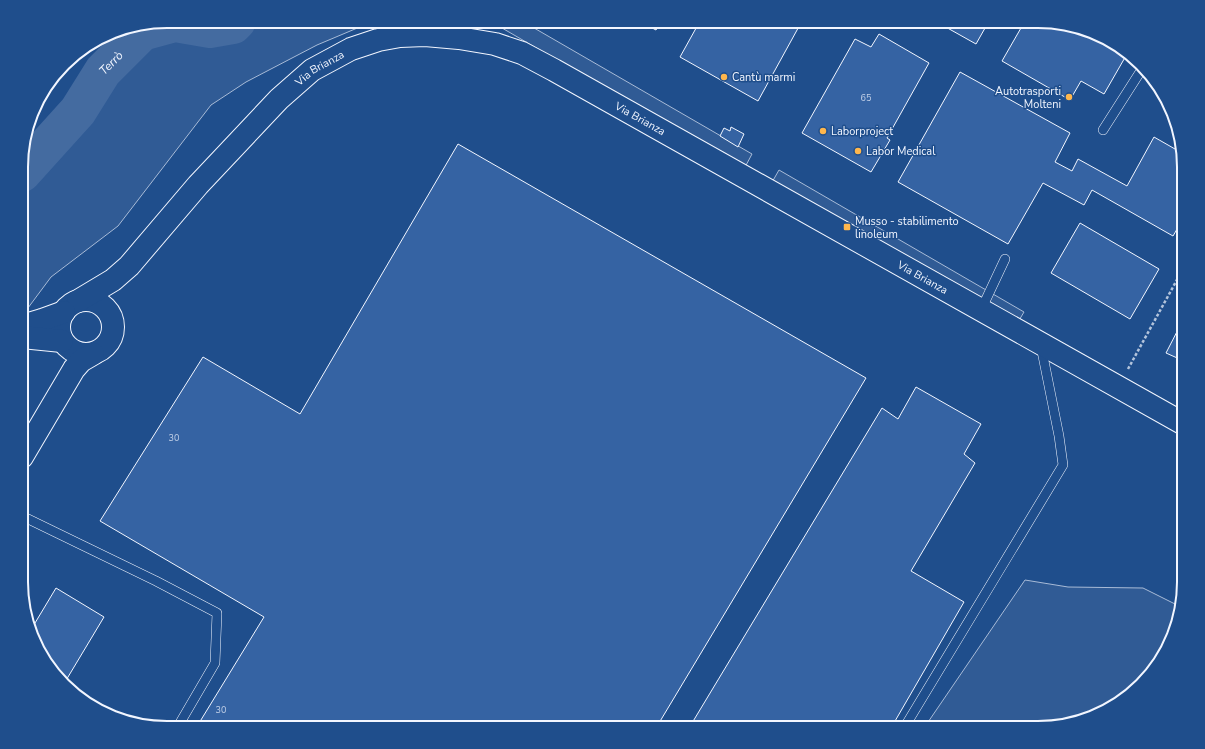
<svg xmlns="http://www.w3.org/2000/svg" width="1205" height="749" font-family="'Nunito Sans',sans-serif">
<style>
.built{fill:#305b95;stroke:#a8bbd7}
.lines{fill:none;stroke-linecap:round;stroke-linejoin:round}
.river{stroke:#446ba0;stroke-width:38}
.building{fill:#3563a3;stroke:#f2f6ff}
.service-casing{stroke:#f2f6ff;stroke-width:10}
.tertiary-casing{stroke:#f2f6ff;stroke-width:24}
.path{stroke:#b3c4dc;stroke-width:2.5;stroke-dasharray:3 2;stroke-linecap:butt}
.service{stroke:#1f4e8c;stroke-width:9}
.tertiary{stroke:#1f4e8c;stroke-width:22}
.poi-dot{fill:#ffb74d;stroke:#1f4e8c;stroke-width:1.5}
.labels{text-anchor:middle;stroke-width:3;stroke-linejoin:round;paint-order:stroke}
.number-label{font-size:9px;fill:#c3d1e8}
.street-label{font-size:11px;fill:#f2f6ff;stroke:#1f4e8c}
.poi-label{font-size:11px;fill:#f2f6ff;stroke:#1f4e8c;text-anchor:start}
.water-label{font-size:12px;font-style:italic;fill:#f2f6ff;stroke:#1f4e8c}
.rim{fill:none;stroke:#f2f6ff;stroke-width:2}
</style>
<rect width="100%" height="100%" fill="#1f4e8c"/>
<g class="built">
<polygon points="167,21 374,21 317,45 246,82 211,105 118,226 51,277 22,316 22,162 33,153 78,103 128,29"/>
<polygon points="490,21 522,21 752,154 744,169"/>
<polygon points="779,170 1024,312 1015,327 771,184"/>
<polygon points="1025,580 1068,587 1143,588 1179,606 1160,663 1111,708 1048,728 924,728"/>
</g>
<g class="lines">
<path class="river" id="s1" d="M22,173L78,111L103,71L142,32L175,23L210,29L233,25L237,21"/>
</g>
<g class="building">
<polygon points="639,21 661,21 656,30"/>
<polygon points="700,21 802,21 758,101 680,57"/>
<polygon points="935,21 989,21 976,44"/>
<polygon points="1025,21 1039,21 1076,26 1119,45 1127,54 1104,94 1081,81 1070,100 1002,61"/>
<polygon points="879,34 929,63 887,138 890,140 871,172 802,133 855,39 871,47"/>
<polygon points="960,72 1070,133 1055,162 1072,171 1078,159 1127,186 1154,137 1182,153 1184,157 1184,217 1173,236 1092,190 1084,205 1043,183 1008,244 898,182"/>
<polygon points="731,127 744,134 738,147 720,136 724,128 730,131"/>
<polygon points="458,144 866,378 656,728 196,728 264,617 100,521 203,357 300,414"/>
<polygon points="1080,223 1159,269 1130,319 1051,273"/>
<polygon points="1184,318 1184,361 1166,353"/>
<polygon points="916,387 981,424 964,454 975,463 911,571 964,602 891,728 689,728 882,408 898,419"/>
<polygon points="56,588 104,617 65,682 45,663 32,628"/>
</g>
<g class="lines">
<g class="service-casing">
<g id="service">
<polyline points="1103,130 1142,69"/>
<polyline points="981,310 1005,259"/>
<polyline points="22,516 156,581 217,613 215,663 177,728"/>
<polyline points="904,728 1063,465 1059,436 1041,346"/>
</g>
</g>
<g class="tertiary-casing">
<g id="tertiary">
<circle cx="86" cy="327" r="27"/>
<path id="s2" d="M78,301L113,280L129,266L198,185L279,99L312,70L351,49L378,40L400,36L425,35L459,38L495,44L522,53L554,70L1184,424"/>
<polyline points="22,326 42,320 64,312"/>
<polyline points="22,337 62,341"/>
<polyline points="22,457 74,369 81,361 93,354"/>
</g>
</g>
<polyline class="path" points="1128,369 1184,267"/>
<use href="#service" class="service"/>
<use href="#tertiary" class="tertiary"/>
</g>
<g class="poi-dot">
<circle cx="724" cy="77" r="4"/>
<circle cx="1069" cy="97" r="4"/>
<circle cx="823" cy="131" r="4"/>
<circle cx="858" cy="151" r="4"/>
<rect x="843" y="223" width="8" height="8" rx="2"/>
</g>
<g class="labels">
<g class="number-label">
<text x="866" y="101">65</text>
<text x="174" y="441">30</text>
<text x="221" y="713">30</text>
</g>
<g class="street-label">
<text dy="4" stroke="none"><textPath href="#s2" startOffset="338">Via Brianza</textPath></text>
<text dy="4" stroke="none"><textPath href="#s2" startOffset="685">Via Brianza</textPath></text>
<text dy="4" stroke="none"><textPath href="#s2" startOffset="1009">Via Brianza</textPath></text>
</g>
<g class="poi-label">
<text x="732" y="81">Cantù marmi</text>
<text x="1061" y="95" text-anchor="end">Autotrasporti<tspan x="1061" dy="13">Molteni</tspan></text>
<text x="831" y="135">Laborproject</text>
<text x="866" y="155">Labor Medical</text>
<text x="855" y="225">Musso - stabilimento<tspan x="855" dy="13">linoleum</tspan></text>
</g>
<g class="water-label">
<text dy="4" stroke="none"><textPath href="#s1" startOffset="142">Terrò</textPath></text>
</g>
</g>
<path d="M0 0H1205V749H0ZM167 28H1038A139 139 0 0 1 1177 167V582A139 139 0 0 1 1038 721H167A139 139 0 0 1 28 582V167A139 139 0 0 1 167 28Z" fill="#1f4e8c" fill-rule="evenodd"/>
<path class="rim" d="M167 28H1038A139 139 0 0 1 1177 167V582A139 139 0 0 1 1038 721H167A139 139 0 0 1 28 582V167A139 139 0 0 1 167 28Z"/>
</svg>
